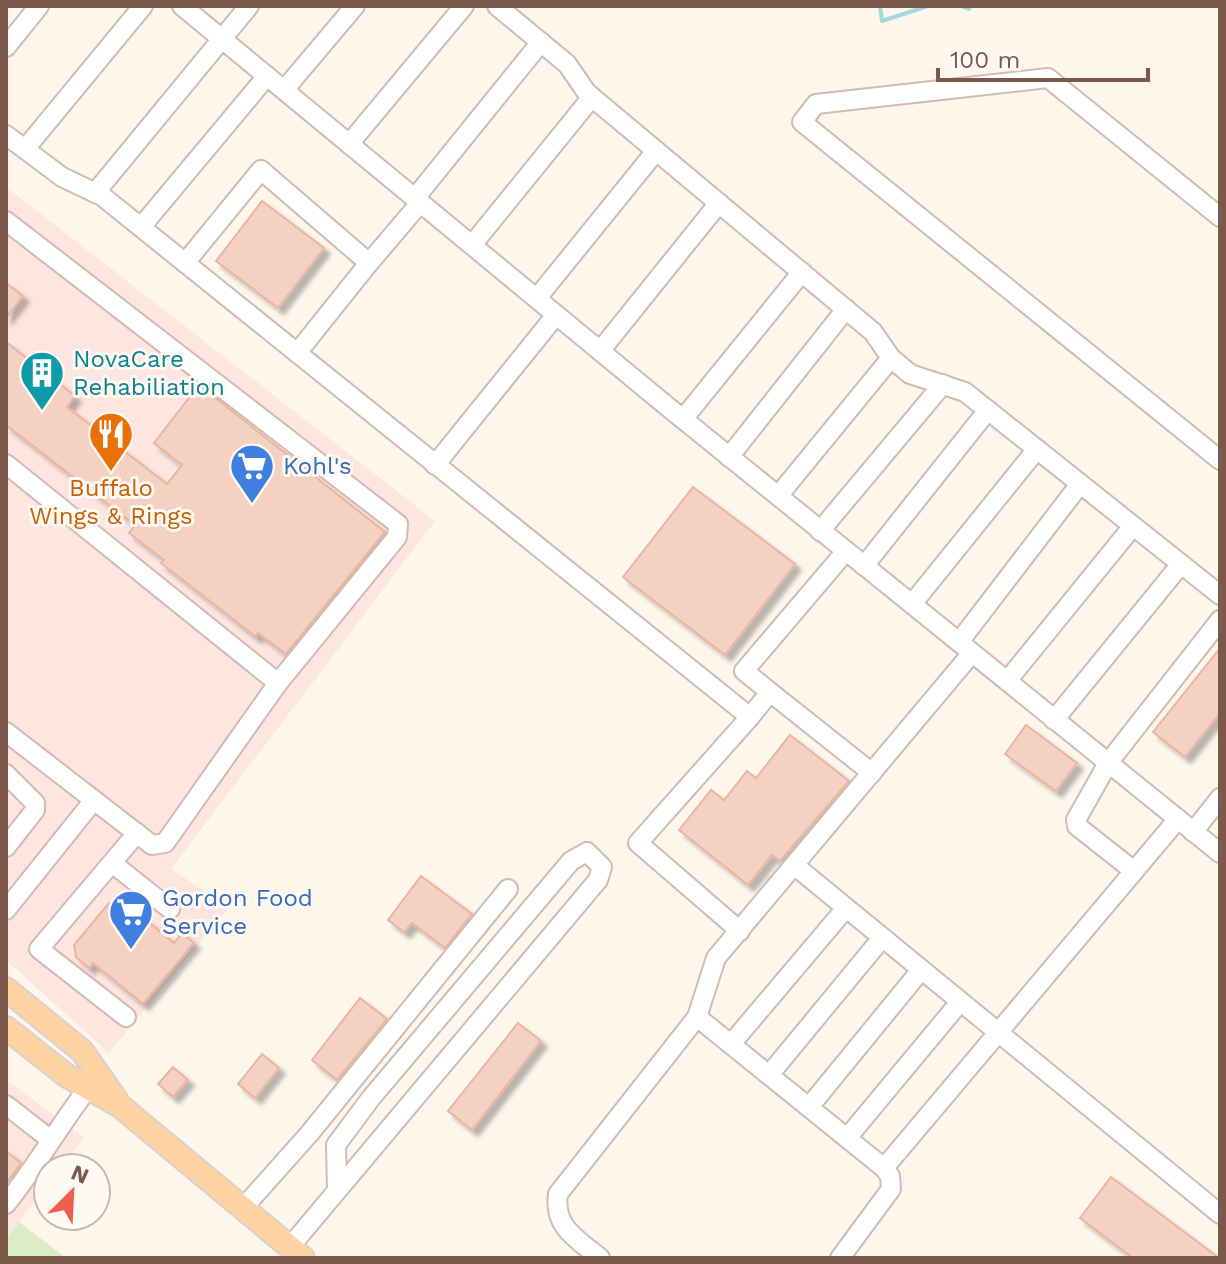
<svg xmlns="http://www.w3.org/2000/svg" width="1226" height="1264" font-family="'Work Sans',sans-serif">
<style>
.commercial{fill:#fee5df}
.green{fill:#daedc7}
.lines{fill:none;stroke-linecap:round;stroke-linejoin:round}
.stream{stroke:#a3d9dc;stroke-width:4}
.building{fill:#f5d1c1;stroke:#e9b5a0;stroke-width:2;filter:url(#shadow)}
.minor-casing{stroke:#d2bbaf;stroke-width:22}
.major-casing{stroke:#dad0cd;stroke-width:26}
.minor{stroke:#fff;stroke-width:18}
.major{stroke:#fed3a1;stroke-width:22}
.labels{text-anchor:middle;stroke-width:6;stroke-linejoin:round;paint-order:stroke}
.culture-label{font-size:24px;fill:#0d838f;stroke:#fff9f3;text-anchor:start}
.shop-label{font-size:24px;fill:#366cbe;stroke:#fff9f3;text-anchor:start}
.food-label{font-size:24px;fill:#c56008;stroke:#fff9f3}
</style>
<defs>
<filter id="shadow"><feDropShadow dx="6" dy="6" stdDeviation="2" flood-color="#0004"/></filter>
</defs>
<rect width="100%" height="100%" fill="#fef5eb"/>
<g class="commercial">
<polygon points="6,187 435,521 171,869 229,907 109,1053 6,960"/>
<polygon points="6,1079 84,1138 60,1168 48,1168 48,1184 6,1239"/>
</g>
<polygon class="green" points="19,1222 66,1258 6,1258 6,1239"/>
<g class="lines">
<g class="stream">
<polyline points="880,6 882,21 928,6"/>
<polyline points="961,6 969,9 970,6"/>
<polyline points="997,6 1001,6"/>
</g>
</g>
<g class="building">
<polygon points="262,201 324,248 278,308 216,261"/>
<polygon points="6,283 23,296 6,318"/>
<polygon points="6,342 75,396 67,407 167,484 182,465 154,443 199,385 385,532 286,654 258,633 256,637 161,563 164,560 129,533 135,525 6,425"/>
<polygon points="693,487 795,564 725,655 623,577"/>
<polygon points="1220,648 1220,713 1185,757 1153,732"/>
<polygon points="1026,725 1077,763 1056,791 1005,754"/>
<polygon points="790,735 849,781 780,861 772,855 748,885 679,830 711,790 724,800 747,771 756,778"/>
<polygon points="421,876 472,914 445,948 412,923 404,932 388,920"/>
<polygon points="123,901 174,943 182,933 194,943 143,1004 93,963 89,968 76,957 74,945 109,903 116,909"/>
<polygon points="360,998 387,1019 337,1080 312,1060"/>
<polygon points="518,1023 541,1041 472,1130 448,1111"/>
<polygon points="262,1054 279,1068 255,1098 238,1084"/>
<polygon points="173,1067 188,1080 173,1097 158,1084"/>
<polygon points="6,1151 21,1163 6,1184"/>
<polygon points="1111,1177 1219,1258 1133,1258 1080,1218"/>
</g>
<g class="lines">
<g class="minor-casing">
<g id="minor">
<polyline points="182,6 668,407 1220,853"/>
<polyline points="497,6 567,64 587,93 873,332 891,358 910,374 965,392 1220,595"/>
<polyline points="6,47 39,6"/>
<polyline points="284,90 355,6"/>
<polyline points="6,135 62,177 102,196 750,717 770,692 872,773"/>
<polyline points="349,144 464,6"/>
<polyline points="25,149 143,6"/>
<polyline points="95,193 249,6"/>
<polyline points="415,198 541,42"/>
<polyline points="1220,217 1048,78 816,104 802,122 1220,460"/>
<polyline points="6,221 398,524 397,537 278,683"/>
<polyline points="141,227 267,76"/>
<polyline points="472,245 592,97"/>
<polyline points="185,263 261,170 369,263 297,353"/>
<polyline points="369,263 420,203"/>
<polyline points="537,298 656,151"/>
<polyline points="600,351 719,203"/>
<polyline points="683,419 802,272"/>
<polyline points="729,457 846,309"/>
<polyline points="6,464 278,683 165,843 152,845 6,732"/>
<polyline points="435,465 556,315"/>
<polyline points="778,496 891,358"/>
<polyline points="820,531 943,384"/>
<polyline points="864,566 988,410"/>
<polyline points="912,604 1037,449"/>
<polyline points="959,642 1080,484"/>
<polyline points="1007,681 1133,526"/>
<polyline points="770,692 744,671 846,551"/>
<polyline points="1054,720 1181,564"/>
<polyline points="6,774 35,803 35,810 6,847"/>
<polyline points="1193,832 1220,798"/>
<polyline points="112,863 170,909"/>
<polyline points="794,865 1220,1214"/>
<polyline points="1134,871 1077,826 1076,820 1108,763 1220,620"/>
<polyline points="6,910 94,800"/>
<polyline points="740,931 638,843 750,717"/>
<polyline points="126,1017 39,949 137,833"/>
<polyline points="697,1017 884,1168 1178,819"/>
<polyline points="731,1044 846,908"/>
<polyline points="769,1075 882,938"/>
<polyline points="6,1105 51,1140"/>
<polyline points="809,1107 921,970"/>
<polyline points="847,1138 960,1002"/>
<path d="M6,1204C36,1167 59,1126 88,1088"/>
<polyline points="243,1208 309,1134 508,889"/>
<polyline points="289,1248 598,880 602,867 587,852 571,861 371,1098 336,1145 337,1189"/>
<path d="M600,1258C577,1239 553,1227 558,1194L697,1017L716,958L972,653"/>
<polyline points="840,1258 891,1189 890,1176 884,1168"/>
</g>
</g>
<g class="major-casing">
<g id="major">
<polyline points="6,989 82,1051 117,1101"/>
<polyline points="6,1028 67,1076 120,1106 303,1258"/>
</g>
</g>
<use href="#minor" class="minor"/>
<use href="#major" class="major"/>
</g>
<defs>
<g id="building-pin" transform="scale(2.3)"><path d="M0 17L-7.5 6A9.5 9.5 0 1 1 7.5 6Z" fill="#0f9aa8" stroke="#fff9f3"/><path d="M-4-6H4V6H1V3H-1V6H-4ZM-2.5-4.3h1.7v1.8h-1.7ZM.8-4.3h1.7v1.8H.8ZM-2.5-1h1.7V.8h-1.7ZM.8-1h1.7V.8H.8Z" fill="#fff"/></g>
<g id="restaurant-pin" transform="scale(2.3)"><path d="M0 17L-7.5 6A9.5 9.5 0 1 1 7.5 6Z" fill="#e8710a" stroke="#fff9f3"/><path d="M-5-6h1v4h1v-4h1v4h1v-4h1v5L-1.5 .5V6h-2V.5L-5-1ZM5-6V6H3V1.5H1.5Q1.5-4 5-6Z" fill="#fff"/></g>
<g id="supermarket-pin" transform="scale(2.3)"><path d="M0 17L-7.5 6A9.5 9.5 0 1 1 7.5 6Z" fill="#3f7fe0" stroke="#fff9f3"/><path d="M-6-5.5h2.5l.6 2H6L4.5 2H-2.5L-4.4-4H-6ZM-1.5 3.2a1.3 1.3 0 1 0 .1 0ZM3 3.2a1.3 1.3 0 1 0 .1 0Z" fill="#fff"/></g>
</defs>
<g fill-rule="evenodd">
<use href="#building-pin" x="42" y="373"/>
<use href="#restaurant-pin" x="111" y="434"/>
<use href="#supermarket-pin" x="252" y="466"/>
<use href="#supermarket-pin" x="131" y="912"/>
</g>
<g class="labels">
<g class="culture-label">
<text x="73" y="367">NovaCare<tspan x="73" dy="28">Rehabiliation</tspan></text>
</g>
<g class="shop-label">
<text x="283" y="474">Kohl's</text>
<text x="162" y="906">Gordon Food<tspan x="162" dy="28">Service</tspan></text>
</g>
<g class="food-label">
<text x="111" y="496">Buffalo<tspan x="111" dy="28">Wings &amp; Rings</tspan></text>
</g>
</g>
<rect width="1226" height="1264" fill="none" stroke="#7c584b" stroke-width="16"/>
<g transform="translate(72 1192) rotate(24)"><circle r="38" fill="#fff9f3" stroke="#cbb9b0" stroke-width="2"/>
<path d="M0-6L14 30L0 20L-14 30Z" fill="#ed5f4b"/>
<text y="-12" font-size="22" font-weight="bold" text-anchor="middle" fill="#7c584b">N</text>
</g>
<path d="M938 68v12h210v-12" fill="none" stroke="#7c584b" stroke-width="4"/>
<text x="950" y="68" font-size="24" fill="#7c584b" stroke="#fff9f3" stroke-width="6" paint-order="stroke">100 m</text>
</svg>
